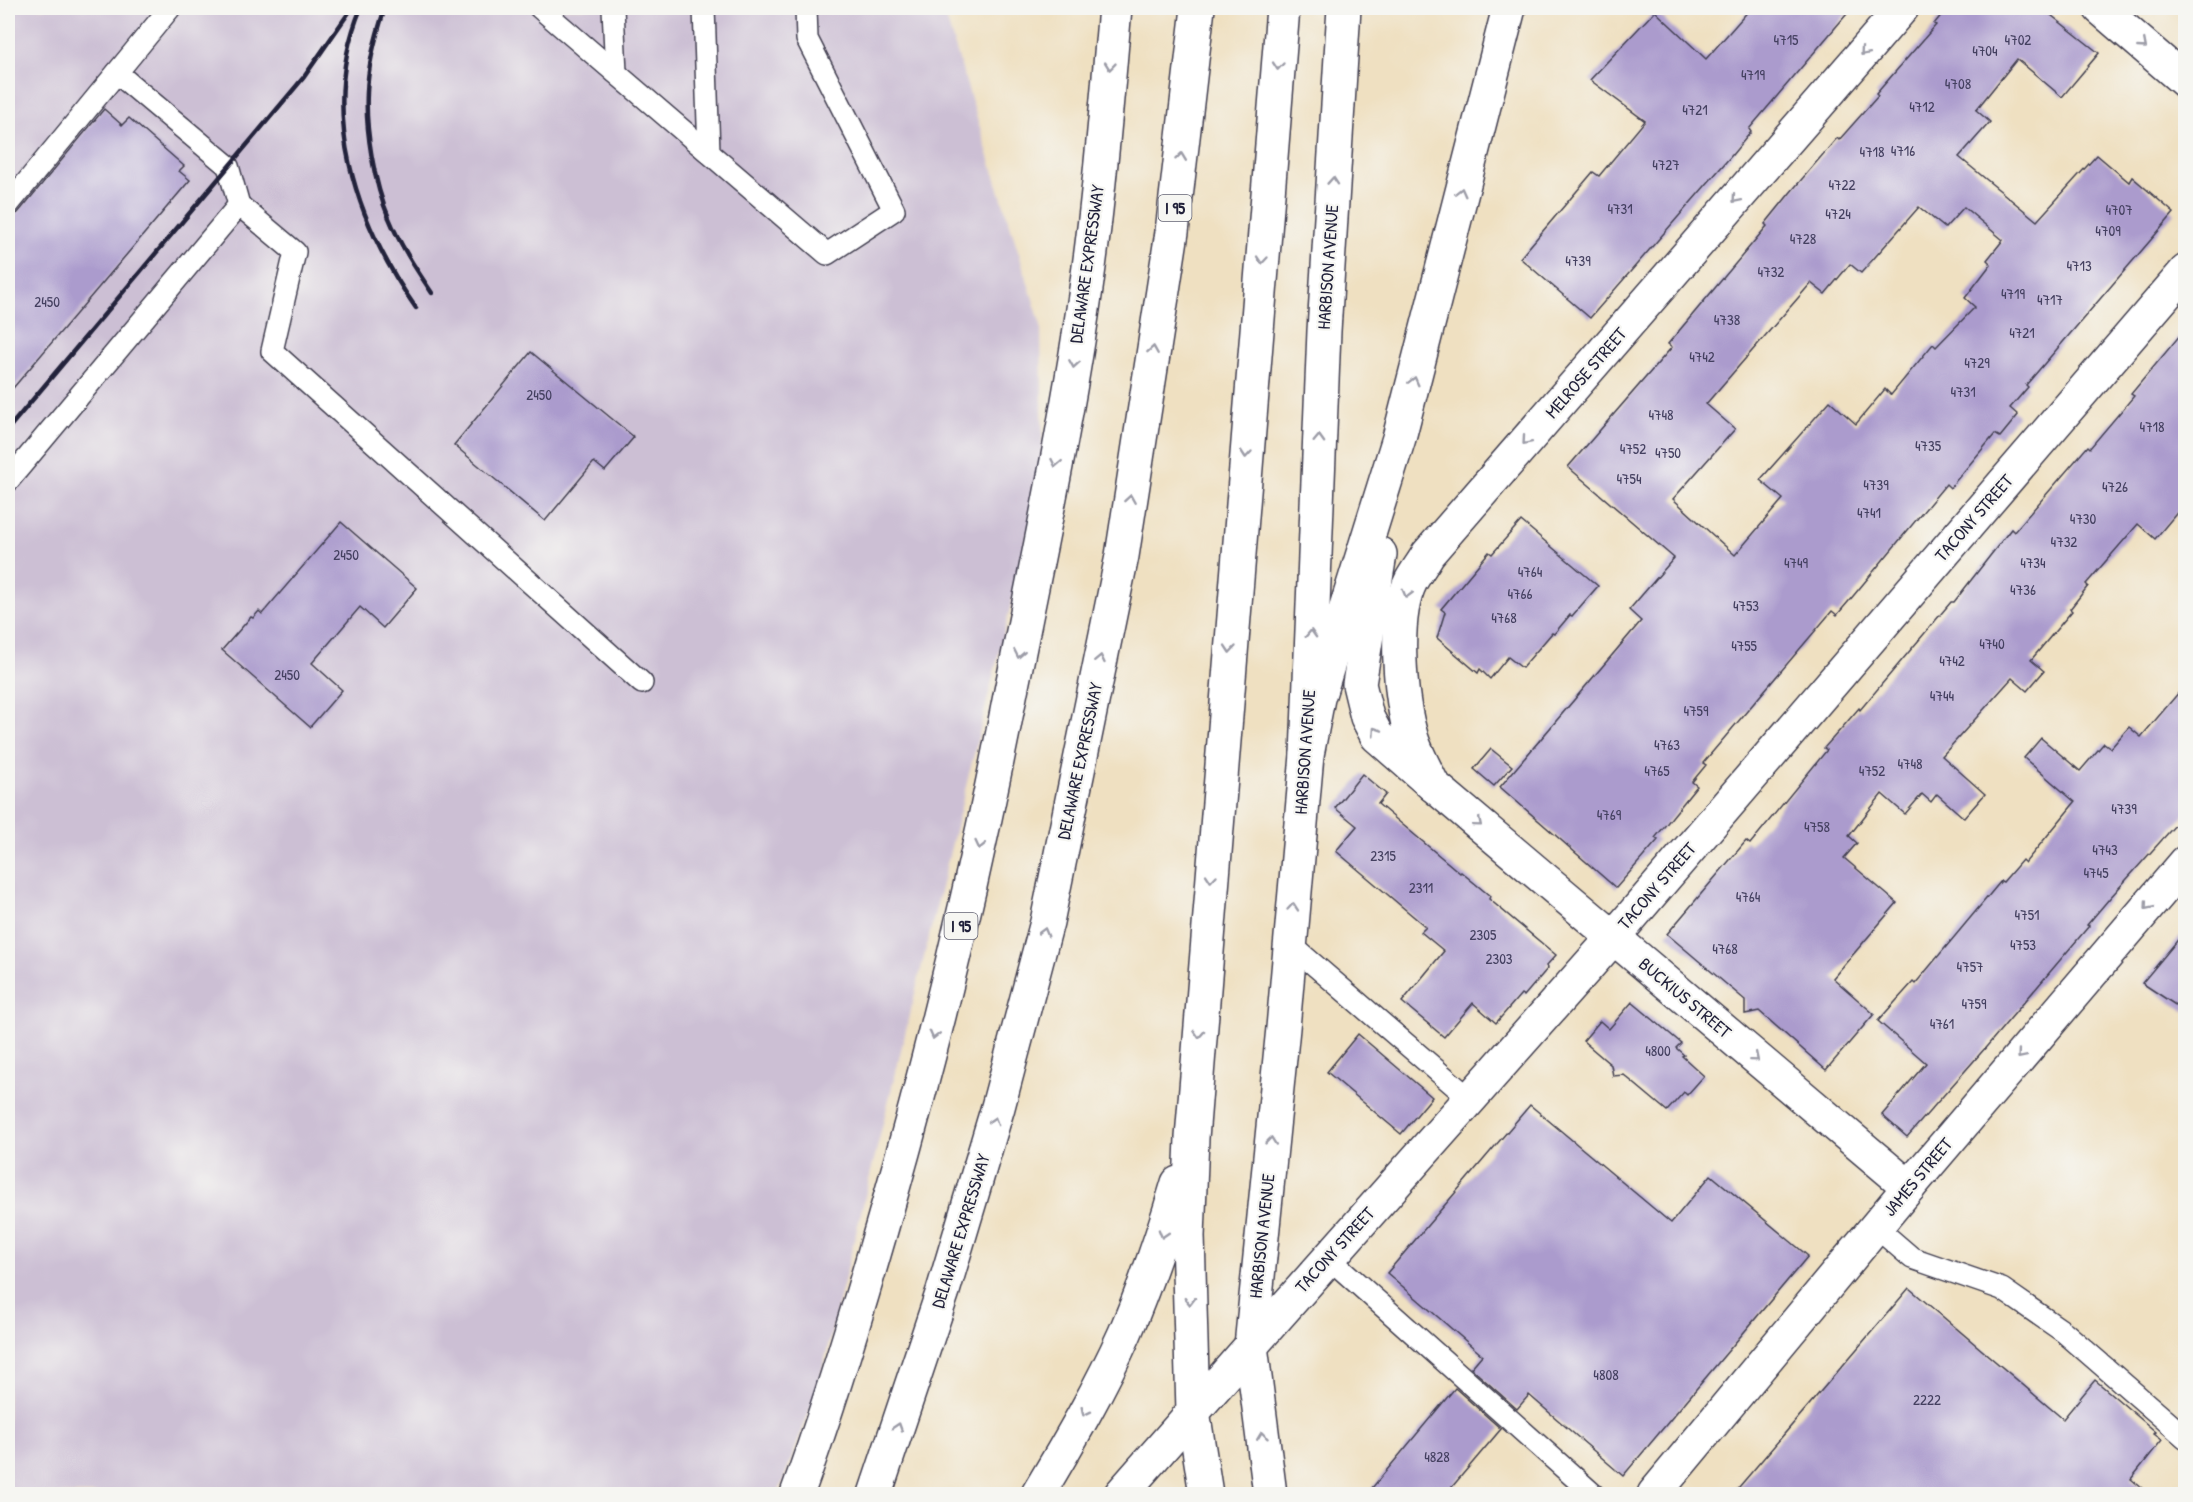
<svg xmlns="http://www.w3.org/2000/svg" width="2193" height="1502" font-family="'Patrick Hand',sans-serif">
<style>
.industrial{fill:#ccbfd4}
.building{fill:#ab9bcd;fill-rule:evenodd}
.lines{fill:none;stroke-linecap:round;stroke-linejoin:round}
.lane-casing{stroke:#413e4f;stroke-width:24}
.street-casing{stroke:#413e4f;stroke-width:36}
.secondary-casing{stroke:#413e4f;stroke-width:36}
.primary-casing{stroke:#413e4f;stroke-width:36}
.highway-casing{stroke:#413e4f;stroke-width:36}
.lane{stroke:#fff;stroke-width:21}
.street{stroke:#fff;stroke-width:33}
.secondary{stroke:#fff;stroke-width:33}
.primary{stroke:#fff;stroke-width:33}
.highway{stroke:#fff;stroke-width:33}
.rail{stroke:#22223b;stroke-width:4.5}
.oneway{stroke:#9c9ca7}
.labels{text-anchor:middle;stroke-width:4.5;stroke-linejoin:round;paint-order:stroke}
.number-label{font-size:15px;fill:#444060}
.shield{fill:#f6f6f2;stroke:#626272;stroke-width:1.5}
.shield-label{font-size:16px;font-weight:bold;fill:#22223b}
.street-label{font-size:18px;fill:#22223b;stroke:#f6f6f2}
</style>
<rect width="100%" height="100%" fill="#f6f6f2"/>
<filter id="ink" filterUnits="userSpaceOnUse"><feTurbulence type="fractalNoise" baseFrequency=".0167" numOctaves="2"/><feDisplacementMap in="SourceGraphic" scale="12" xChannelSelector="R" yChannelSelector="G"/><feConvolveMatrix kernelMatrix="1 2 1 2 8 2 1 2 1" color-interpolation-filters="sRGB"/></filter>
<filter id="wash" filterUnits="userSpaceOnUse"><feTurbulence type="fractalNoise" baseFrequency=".008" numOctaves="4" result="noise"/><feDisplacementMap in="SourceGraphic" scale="24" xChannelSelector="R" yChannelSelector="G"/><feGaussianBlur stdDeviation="1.35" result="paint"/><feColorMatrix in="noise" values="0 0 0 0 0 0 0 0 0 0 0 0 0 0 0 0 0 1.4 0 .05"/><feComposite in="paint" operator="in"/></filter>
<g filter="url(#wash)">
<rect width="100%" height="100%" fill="#efe0c1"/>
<polygon class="industrial" points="8,8 943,8 1041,325 1043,474 817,1391 778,1494 8,1494"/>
<g id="blocks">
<g class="building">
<polygon points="1751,8 1852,8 1749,129 1751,132 1732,155 1590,318 1520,258 1593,172 1599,176 1645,121 1590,80 1655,11 1706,59"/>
<path d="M1947,8H2042L2099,53L2062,97L2017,59L1976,110L1990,122L1959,157L2037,221L2097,155L2129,182L2132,177L2174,213L2026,385L2028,387L2010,408L2018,415L2000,437L1995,434L1950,488L1946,484L1854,595L1837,615L1832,611L1703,763L1706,765L1692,782L1697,786L1655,838L1658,840L1616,888L1500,787L1641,621L1629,610L1674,558L1568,467L1672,347L1668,344L1767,226L1765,224L1790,193L1837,138L1839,140L1878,96L1876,94L1936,25L1934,24ZM1919,207L1945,228L1964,207L2003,240L1987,260L1991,264L1965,298L1975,307L1936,347L1933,344L1891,395L1885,389L1856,424L1830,401L1760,480L1783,499L1735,555L1673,499L1735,429L1706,404L1811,283L1825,294L1850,264L1861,273Z"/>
<polygon points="104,109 122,125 129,118 184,166 179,171 190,180 8,394 8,218 18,213"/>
<polygon points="2186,328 2186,502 2155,539 2138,524 2086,584 2088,586 2070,609 2072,611 2031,660 2044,671 2027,691 2012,678 1942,756 1985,794 1964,818 1937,794 1931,802 1922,794 1905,814 1882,794 1849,836 1857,843 1844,858 1897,903 1833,978 1874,1014 1826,1070 1759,1011 1745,1014 1745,1000 1667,934 1746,841 1750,844 1827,750 1824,748 1841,729 1859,708 1860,710 1951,602 1954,602 2011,529 2014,532 2088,446 2090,448 2134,396 2131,394"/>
<polygon points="531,352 634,437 605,471 594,462 545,521 454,445"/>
<polygon points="1521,521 1598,586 1572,616 1570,615 1554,634 1552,633 1522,668 1508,657 1490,679 1480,669 1478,673 1437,638 1445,612 1441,609 1489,552 1492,554"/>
<polygon points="341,522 417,588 383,628 360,607 312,663 342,690 310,727 222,650 251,617 253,618 259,611 262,614"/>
<polygon points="2186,684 2186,813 2109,899 2087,925 2089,926 1987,1046 1907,1137 1882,1115 1926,1063 1878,1021 1913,982 1915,984 2001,881 2003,882 2022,860 2025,863 2075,802 2024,758 2041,738 2080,771 2104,743 2111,748 2129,727 2141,737"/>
<polygon points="1491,749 1512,766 1494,786 1474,769"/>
<polygon points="1362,774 1386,794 1378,804 1460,873 1461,872 1490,896 1489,899 1556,955 1546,966 1548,968 1524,996 1521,994 1496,1023 1473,1003 1444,1037 1402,1002 1444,951 1421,932 1426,927 1336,851 1357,826 1335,808"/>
<polygon points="2186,930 2186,1012 2142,983"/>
<polygon points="1632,1002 1681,1043 1676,1048 1684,1055 1682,1056 1704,1076 1687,1095 1684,1092 1667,1111 1624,1075 1613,1076 1611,1065 1583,1041 1600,1021 1609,1029"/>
<polygon points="1358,1034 1432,1097 1401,1134 1327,1072"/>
<polygon points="1530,1105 1671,1223 1711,1175 1808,1256 1623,1476 1529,1395 1517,1409 1471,1368 1482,1355 1387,1273"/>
<polygon points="1909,1288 2063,1419 2095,1380 2156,1432 2154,1434 2162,1440 2131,1479 2149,1494 1733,1494"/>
<polygon points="1455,1388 1501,1429 1446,1494 1367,1494"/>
</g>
</g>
</g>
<g filter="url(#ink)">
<use href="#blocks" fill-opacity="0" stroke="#413e4f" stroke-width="1.5"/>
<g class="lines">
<g class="lane-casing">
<g id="lane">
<polyline points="540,8 827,254 894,210 807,39 806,8"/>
<polyline points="613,8 616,73"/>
<polyline points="704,8 709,152"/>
<polyline points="117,73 228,166 239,205"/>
<polyline points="8,205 170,8"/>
<polyline points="8,481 239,205 295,252 272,351 642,683"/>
<polyline points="1290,944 1470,1099"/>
<polyline points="1876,1227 1912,1258 2002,1289 2064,1332 2186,1438"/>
<polyline points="1329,1258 1593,1494"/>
</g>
</g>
<g class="street-casing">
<g id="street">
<path d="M1902,8L1428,554C1423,563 1416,572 1411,581C1392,618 1400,700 1412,739C1417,755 1426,770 1433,785L1909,1187"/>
<polyline points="1654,1494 1909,1187 2186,862"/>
</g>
</g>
<g class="secondary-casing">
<g id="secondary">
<polyline points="2100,8 2186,82"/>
<polyline points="1251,1346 1613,938 2186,271"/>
</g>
</g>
<g class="primary-casing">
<g id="primary">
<path d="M1038,1494C1069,1442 1100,1389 1125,1333C1146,1284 1163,1234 1178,1183"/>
<polyline points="1121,1494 1251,1346"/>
<polyline points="1206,1494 1193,1411 1188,1236 1192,1138 1283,8"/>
<polyline points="1270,1494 1251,1346 1283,1028 1307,755 1324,331 1344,8"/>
</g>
</g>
<g class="highway-casing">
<g id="highway">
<polyline points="1380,554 1359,684 1367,717 1377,736 1433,785"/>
<polyline points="1307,755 1318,698 1399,438 1509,8"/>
<path d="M797,1494C832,1399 861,1301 889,1202C937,1035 977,866 1010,696C1040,546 1073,396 1092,244C1102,165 1108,86 1115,8"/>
<polyline points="875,1494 943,1291 998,1107 1047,922 1122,556 1172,232 1198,8"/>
</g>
</g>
<use href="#lane" class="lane"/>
<use href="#street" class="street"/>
<use href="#secondary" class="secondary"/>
<use href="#primary" class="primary"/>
<use href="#highway" class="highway"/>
<g class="rail">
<path d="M361,8C318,111 355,221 416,308"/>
<path d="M385,8C376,35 368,63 367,92C365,129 374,184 389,218C400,245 416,269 432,293"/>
<polyline points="8,429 304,77 352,8"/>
</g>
</g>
<defs><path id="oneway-chevron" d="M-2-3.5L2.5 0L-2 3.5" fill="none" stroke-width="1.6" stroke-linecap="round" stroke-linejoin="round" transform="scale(1.5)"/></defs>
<g class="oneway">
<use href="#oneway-chevron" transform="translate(2143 45) rotate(41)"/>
<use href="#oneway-chevron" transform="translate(1864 52) rotate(131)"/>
<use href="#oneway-chevron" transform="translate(1110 66) rotate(96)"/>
<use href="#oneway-chevron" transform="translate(1278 66) rotate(95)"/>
<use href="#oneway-chevron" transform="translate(1181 157) rotate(-83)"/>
<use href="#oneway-chevron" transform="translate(1333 181) rotate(-86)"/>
<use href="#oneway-chevron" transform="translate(1461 192) rotate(-76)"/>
<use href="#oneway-chevron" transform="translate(1736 199) rotate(131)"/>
<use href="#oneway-chevron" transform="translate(1262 260) rotate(95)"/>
<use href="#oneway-chevron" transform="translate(1153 350) rotate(-81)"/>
<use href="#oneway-chevron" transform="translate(1074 364) rotate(99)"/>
<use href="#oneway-chevron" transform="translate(1414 381) rotate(-76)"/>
<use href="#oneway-chevron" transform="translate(1319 439) rotate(-88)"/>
<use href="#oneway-chevron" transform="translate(1526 441) rotate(131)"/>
<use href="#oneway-chevron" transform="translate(1246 454) rotate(95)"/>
<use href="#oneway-chevron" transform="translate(1056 463) rotate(101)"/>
<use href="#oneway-chevron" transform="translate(1130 499) rotate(-81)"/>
<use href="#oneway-chevron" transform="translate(1407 594) rotate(105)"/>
<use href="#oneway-chevron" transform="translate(1311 634) rotate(-88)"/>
<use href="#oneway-chevron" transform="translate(1230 649) rotate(95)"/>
<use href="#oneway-chevron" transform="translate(1019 654) rotate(101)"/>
<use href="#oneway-chevron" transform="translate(1100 659) rotate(-78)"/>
<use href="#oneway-chevron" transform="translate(1376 731) rotate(-124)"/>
<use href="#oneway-chevron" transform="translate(1478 823) rotate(40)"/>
<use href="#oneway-chevron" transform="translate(980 845) rotate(103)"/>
<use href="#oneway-chevron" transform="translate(1211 878) rotate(95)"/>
<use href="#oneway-chevron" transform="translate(2148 906) rotate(130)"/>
<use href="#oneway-chevron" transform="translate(1293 907) rotate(-85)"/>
<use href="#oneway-chevron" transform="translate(1044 932) rotate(-75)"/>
<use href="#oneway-chevron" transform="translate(1199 1034) rotate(94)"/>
<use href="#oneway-chevron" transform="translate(934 1035) rotate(104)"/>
<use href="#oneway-chevron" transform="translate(2021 1055) rotate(130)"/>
<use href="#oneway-chevron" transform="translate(1755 1058) rotate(40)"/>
<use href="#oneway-chevron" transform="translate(994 1121) rotate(-73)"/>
<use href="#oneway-chevron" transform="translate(1271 1141) rotate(-84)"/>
<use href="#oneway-chevron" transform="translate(1163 1234) rotate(107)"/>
<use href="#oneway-chevron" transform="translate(1190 1301) rotate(89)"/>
<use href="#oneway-chevron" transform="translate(1085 1412) rotate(117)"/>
<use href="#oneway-chevron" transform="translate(898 1427) rotate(-72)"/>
<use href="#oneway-chevron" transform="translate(1262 1436) rotate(-97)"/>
</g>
</g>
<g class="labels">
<g class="number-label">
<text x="1786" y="45">4715</text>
<text x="2018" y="45">4702</text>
<text x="1985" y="56">4704</text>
<text x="1753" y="80">4719</text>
<text x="1958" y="89">4708</text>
<text x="1922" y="112">4712</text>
<text x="1695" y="115">4721</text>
<text x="1903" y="156">4716</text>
<text x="1872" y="157">4718</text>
<text x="1666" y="170">4727</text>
<text x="1842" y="190">4722</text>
<text x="1620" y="214">4731</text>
<text x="2119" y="215">4707</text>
<text x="1838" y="219">4724</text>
<text x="2108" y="236">4709</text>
<text x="1803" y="244">4728</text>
<text x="1578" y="266">4739</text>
<text x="2079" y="271">4713</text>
<text x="1771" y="277">4732</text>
<text x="2013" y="299">4719</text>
<text x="2050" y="305">4717</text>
<text x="47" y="307">2450</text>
<text x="1727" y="325">4738</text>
<text x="2022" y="338">4721</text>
<text x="1702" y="362">4742</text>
<text x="1977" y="368">4729</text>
<text x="1963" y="397">4731</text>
<text x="539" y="400">2450</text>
<text x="1661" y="420">4748</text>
<text x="2152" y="432">4718</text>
<text x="1928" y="451">4735</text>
<text x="1633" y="454">4752</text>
<text x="1668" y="458">4750</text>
<text x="1629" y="484">4754</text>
<text x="1876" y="490">4739</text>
<text x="2115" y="492">4726</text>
<text x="1869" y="518">4741</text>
<text x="2083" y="524">4730</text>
<text x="2064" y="547">4732</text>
<text x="346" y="560">2450</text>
<text x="1796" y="568">4749</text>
<text x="2033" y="568">4734</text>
<text x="1530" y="577">4764</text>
<text x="2023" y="595">4736</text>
<text x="1520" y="599">4766</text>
<text x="1746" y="611">4753</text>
<text x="1504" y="623">4768</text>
<text x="1992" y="649">4740</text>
<text x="1744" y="651">4755</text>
<text x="1952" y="666">4742</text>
<text x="287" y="680">2450</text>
<text x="1942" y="701">4744</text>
<text x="1696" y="716">4759</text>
<text x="1667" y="750">4763</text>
<text x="1910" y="769">4748</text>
<text x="1657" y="776">4765</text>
<text x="1872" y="776">4752</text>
<text x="2124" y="814">4739</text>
<text x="1609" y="820">4769</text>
<text x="1817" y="832">4758</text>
<text x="2105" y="855">4743</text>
<text x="1383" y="861">2315</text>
<text x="2096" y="878">4745</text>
<text x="1421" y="893">2311</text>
<text x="1748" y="902">4764</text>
<text x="2027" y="920">4751</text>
<text x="1483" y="940">2305</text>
<text x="2023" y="950">4753</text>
<text x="1725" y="954">4768</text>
<text x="1499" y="964">2303</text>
<text x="1970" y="972">4757</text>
<text x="1974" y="1009">4759</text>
<text x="1942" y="1029">4761</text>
<text x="1658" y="1056">4800</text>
<text x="1606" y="1380">4808</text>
<text x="1927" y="1405">2222</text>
<text x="1437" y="1462">4828</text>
</g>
<g class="shield">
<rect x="1158.5" y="195" width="33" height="26" rx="4.5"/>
<rect x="944.5" y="913" width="33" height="26" rx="4.5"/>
</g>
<g class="shield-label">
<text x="1175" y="214">I 95</text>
<text x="961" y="932">I 95</text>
</g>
<g class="street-label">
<text transform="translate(1087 264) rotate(-82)" y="6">DELAWARE EXPRESSWAY</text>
<text transform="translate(1328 267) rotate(-86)" y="6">HARBISON AVENUE</text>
<text transform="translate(1586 373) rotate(-49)" y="6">MELROSE STREET</text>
<text transform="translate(1974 518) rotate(-49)" y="6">TACONY STREET</text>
<text transform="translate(1305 752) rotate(-86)" y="6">HARBISON AVENUE</text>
<text transform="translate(1080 761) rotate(-78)" y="6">DELAWARE EXPRESSWAY</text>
<text transform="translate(1657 886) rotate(-49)" y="6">TACONY STREET</text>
<text transform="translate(1685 998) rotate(40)" y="6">BUCKIUS STREET</text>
<text transform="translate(1918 1177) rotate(-50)" y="6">JAMES STREET</text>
<text transform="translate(961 1231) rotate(-73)" y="6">DELAWARE EXPRESSWAY</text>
<text transform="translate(1262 1236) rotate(-84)" y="6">HARBISON AVENUE</text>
<text transform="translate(1335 1250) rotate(-48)" y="6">TACONY STREET</text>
</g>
</g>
<rect width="2193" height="1502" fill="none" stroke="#f6f6f2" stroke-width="30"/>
</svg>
